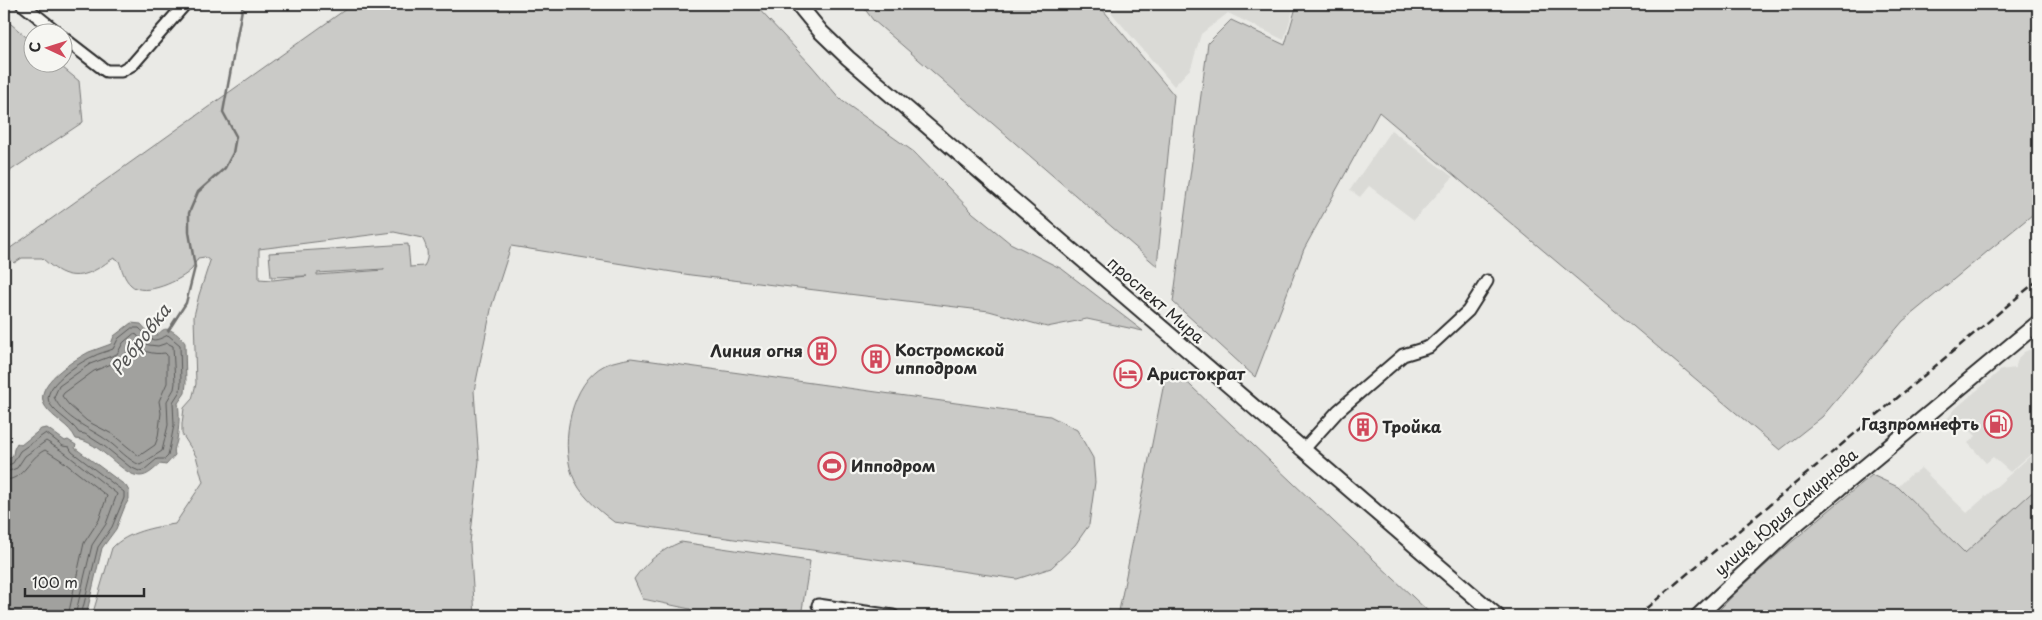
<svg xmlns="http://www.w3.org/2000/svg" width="2042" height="620" font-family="'Playpen Sans',sans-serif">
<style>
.built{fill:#dadad6}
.green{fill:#cacac7;stroke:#7a7a79;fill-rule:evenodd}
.water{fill:#a1a19e;stroke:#727270}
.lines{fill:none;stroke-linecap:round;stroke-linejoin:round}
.shore{stroke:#5a5a59;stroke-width:1}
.stream{stroke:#727270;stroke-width:2.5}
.minor-casing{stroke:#2b2b2b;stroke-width:15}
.major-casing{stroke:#2b2b2b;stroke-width:18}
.minor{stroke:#f6f6f2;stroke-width:11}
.major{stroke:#f6f6f2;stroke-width:14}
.rail{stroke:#2b2b2b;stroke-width:2.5;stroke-dasharray:8 4;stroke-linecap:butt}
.labels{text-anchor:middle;stroke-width:4.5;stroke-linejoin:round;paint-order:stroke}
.street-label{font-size:16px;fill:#2b2b2b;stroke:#f6f6f2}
.poi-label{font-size:16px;font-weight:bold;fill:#2b2b2b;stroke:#f6f6f2;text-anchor:start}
.water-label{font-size:18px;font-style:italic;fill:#545453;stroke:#f6f6f2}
</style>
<rect width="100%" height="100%" fill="#eaeae6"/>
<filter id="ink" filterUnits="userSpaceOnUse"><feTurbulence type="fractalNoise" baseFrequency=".02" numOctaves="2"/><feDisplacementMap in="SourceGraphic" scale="10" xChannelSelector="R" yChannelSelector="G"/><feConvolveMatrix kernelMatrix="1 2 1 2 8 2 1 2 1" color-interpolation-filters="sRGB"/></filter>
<g filter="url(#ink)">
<g class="built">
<polygon points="1104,4 1295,4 1284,40 1228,13 1201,34 1191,68 1174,86"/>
<polygon points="1391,130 1453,177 1414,220 1369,186 1360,197 1350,190"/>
<polygon points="2034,348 2038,350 2038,448 2010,472 1993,457 1986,463 1968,443 1976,436 1969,429 1947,419 1956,408 2001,370 2015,368 2019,357 2024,352"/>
<polygon points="2038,449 2038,487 1965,553 1898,487 1911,474 1915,473 1921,468 1967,513"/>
</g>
<g class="green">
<path d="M353,4H754L811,65L841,100L914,152L973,213L1010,243L1062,269L1143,331L1087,319L1047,327L989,311L691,275L511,246L492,305L474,391L479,461L470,543L475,616H92L112,548C127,532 154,527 175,524L203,482L196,456L182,434V424L184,408L192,399L196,384L194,316L199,295L210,261L205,257L198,258C196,261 194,266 192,269C182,280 144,298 131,285C124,279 122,269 119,261L114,258C108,261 103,266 97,269C74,282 59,274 42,258H22L14,263L7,256L9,249ZM394,232L422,238C427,246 430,257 424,266L410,267L408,244L269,253L271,277L307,276L273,280L259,279V249ZM384,269V270L317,275V273Z"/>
<polygon points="861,4 1098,4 1174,95 1157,266 873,20"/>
<polygon points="1297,4 2038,4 2038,210 1903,321 1822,417 1780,450 1379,112 1304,249 1255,377 1173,302 1208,43 1231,20 1285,45"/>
<polygon points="4,18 32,42 32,62 57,63 79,81 83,122 4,175"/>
<path d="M631,358L1050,416L1077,430L1093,458L1095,482L1089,525L1075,545L1051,568L1017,579L614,522C597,509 579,494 572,474C560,441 571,382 605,365C613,361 623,360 631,358Z"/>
<polygon points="1172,368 1433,616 1118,616 1165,378"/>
<path d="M1872,475L1898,487L1965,553L2038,487V616H1713C1762,565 1817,520 1872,475Z"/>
<path d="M681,542L810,561L801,616H692L690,609L643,599L634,579C646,562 661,550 681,542Z"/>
</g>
<g class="water">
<path d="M131,323L141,324L149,333L157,335C159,334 161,331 163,330C170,326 182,338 185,343L186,383L185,393L178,403C180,415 179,427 177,440C176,446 173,449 175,455L166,465L160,464C154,469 148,476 140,476C122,476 100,441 76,439C69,424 53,419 45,406C32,385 74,360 89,352C96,349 104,347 111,344L114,336Z"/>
<polygon points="47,428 65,441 68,440 76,445 75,448 126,486 129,491 129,499 125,506 116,529 102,548 86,616 4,616 4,469 6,466 6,461 13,455 14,449 17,443 21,445 41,429"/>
</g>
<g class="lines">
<g class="shore">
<path d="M132,328H139C152,340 150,344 168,335L180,345L181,383L180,391L173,402L174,425L168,456L165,459H157L144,470L139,471L130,467L104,446L85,434L79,433C71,421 57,415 50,404C39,388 80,362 92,357C99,353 106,352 113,349L118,339Z"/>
<path d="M134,334L137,335L142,342L149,345L158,346L167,343L173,346L175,383L174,389L167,401L168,425L162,451L140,465C128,460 119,449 108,441C90,428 64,419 54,397L59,386L90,364L117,354L123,343Z"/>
<path d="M133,345C143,351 152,355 165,353L167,355V383L159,401L161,413L158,437L155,445L139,456L112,434L87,421L69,405L62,396L64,393L94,371L121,360Z"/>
<polyline points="4,467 13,463 20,451 46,433 63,446 69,447 72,452 124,492 124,498 112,527 98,547 81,616"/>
<polyline points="4,473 17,468 25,456 46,441 65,453 117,494 106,524 92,545 75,616"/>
<path d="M4,480C25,480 28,458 45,450L61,460L107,496L99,520L84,543L68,616"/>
</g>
<polyline class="stream" points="168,331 186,303 195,267 189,232 189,213 198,192 225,168 233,153 236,136 223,112 243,4"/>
<g class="minor-casing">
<g id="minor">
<polyline points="22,4 57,32"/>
<polyline points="62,37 106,71 121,71 133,64 185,4"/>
<polyline points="1304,449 1338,411 1403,355 1429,347 1468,311 1487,281"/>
<polyline points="818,605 893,616"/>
</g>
</g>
<g class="major-casing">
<g id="major">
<polyline points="798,4 821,32 848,58 1497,616"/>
<polyline points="1698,616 1795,525 2038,323"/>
</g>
</g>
<use href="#minor" class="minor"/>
<use href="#major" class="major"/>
<polyline class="rail" points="1637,616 2038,280"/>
</g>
</g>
<defs>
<g id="building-ring" transform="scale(1.4375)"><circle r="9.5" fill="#f6f6f2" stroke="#d1495b" stroke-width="1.5"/><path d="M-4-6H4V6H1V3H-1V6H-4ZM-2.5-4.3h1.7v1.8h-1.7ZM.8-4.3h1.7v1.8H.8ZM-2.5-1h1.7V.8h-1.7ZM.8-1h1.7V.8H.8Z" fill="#d1495b"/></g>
<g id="hotel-ring" transform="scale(1.4375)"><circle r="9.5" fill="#f6f6f2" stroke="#d1495b" stroke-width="1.5"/><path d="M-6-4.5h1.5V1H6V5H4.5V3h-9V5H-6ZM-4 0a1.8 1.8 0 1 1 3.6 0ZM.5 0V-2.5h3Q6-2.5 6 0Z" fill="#d1495b"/></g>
<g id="fuel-ring" transform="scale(1.4375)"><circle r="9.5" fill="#f6f6f2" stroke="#d1495b" stroke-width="1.5"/><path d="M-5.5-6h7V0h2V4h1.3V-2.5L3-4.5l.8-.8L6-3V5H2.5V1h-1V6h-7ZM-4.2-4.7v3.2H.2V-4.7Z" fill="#d1495b"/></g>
<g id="stadium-ring" transform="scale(1.4375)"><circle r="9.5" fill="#f6f6f2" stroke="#d1495b" stroke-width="1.5"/><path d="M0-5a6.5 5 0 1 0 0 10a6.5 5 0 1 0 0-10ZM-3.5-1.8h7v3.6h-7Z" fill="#d1495b"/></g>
</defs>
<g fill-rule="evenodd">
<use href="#building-ring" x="822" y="351"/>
<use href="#building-ring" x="876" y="359"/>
<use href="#hotel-ring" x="1128" y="374"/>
<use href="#fuel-ring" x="1998" y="424"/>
<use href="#building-ring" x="1363" y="427"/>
<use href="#stadium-ring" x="832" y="466"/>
</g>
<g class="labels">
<g class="street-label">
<text transform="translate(1156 300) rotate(41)" y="6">проспект Мира</text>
<text transform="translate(1786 512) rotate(-41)" y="6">улица Юрия Смирнова</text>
</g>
<g class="poi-label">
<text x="895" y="356">Костромской<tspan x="895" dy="18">ипподром</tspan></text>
<text x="803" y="357" text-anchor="end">Линия огня</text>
<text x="1147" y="380">Аристократ</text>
<text x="1979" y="430" text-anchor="end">Газпромнефть</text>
<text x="1382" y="433">Тройка</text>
<text x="851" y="472">Ипподром</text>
</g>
<g class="water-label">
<text transform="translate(141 340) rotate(-52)" y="6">Ребровка</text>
</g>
</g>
<rect width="2042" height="620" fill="none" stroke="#f6f6f2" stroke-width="20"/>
<rect x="10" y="10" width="2022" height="600" fill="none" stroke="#2b2b2b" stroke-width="2" filter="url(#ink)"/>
<g transform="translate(48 48) rotate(274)"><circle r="24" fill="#f6f6f2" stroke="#a5a5a2"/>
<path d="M0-4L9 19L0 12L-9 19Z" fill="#d1495b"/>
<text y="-8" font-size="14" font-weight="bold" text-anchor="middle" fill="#2b2b2b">С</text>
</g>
<path d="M25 588v8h119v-8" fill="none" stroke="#2b2b2b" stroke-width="2.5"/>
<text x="32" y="588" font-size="15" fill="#2b2b2b" stroke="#f6f6f2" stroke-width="4" paint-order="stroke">100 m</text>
</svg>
